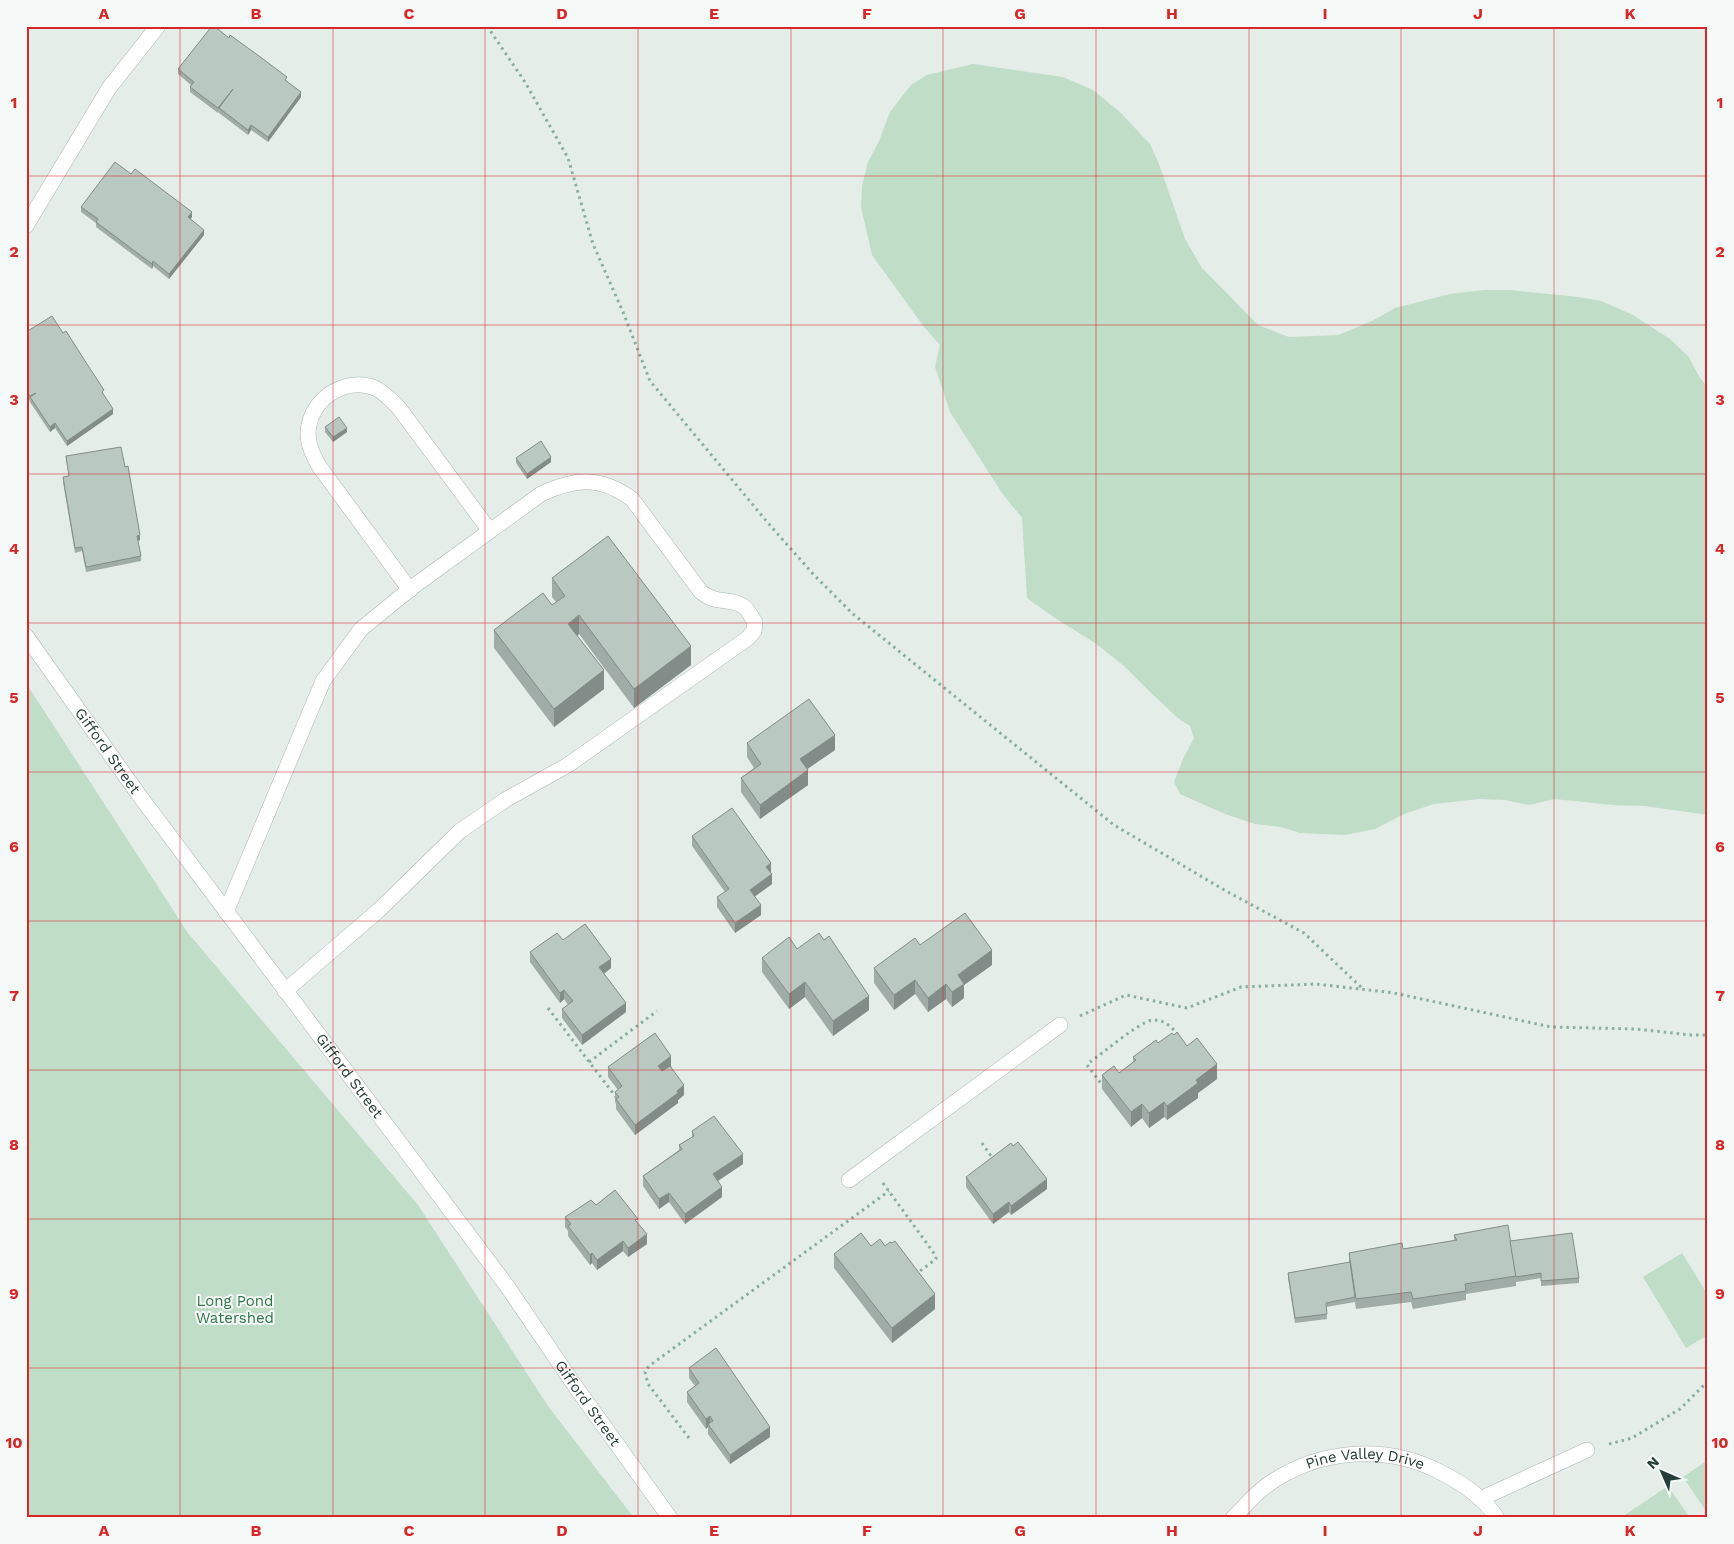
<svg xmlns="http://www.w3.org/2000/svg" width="1734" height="1544" font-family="'Work Sans',sans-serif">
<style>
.green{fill:#bfddc7}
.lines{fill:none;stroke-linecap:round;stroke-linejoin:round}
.lane-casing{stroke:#a8b5b0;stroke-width:16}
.street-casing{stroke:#a8b5b0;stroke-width:16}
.secondary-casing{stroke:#a4b8b1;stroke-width:16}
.path{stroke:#87afa2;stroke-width:3;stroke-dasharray:2.5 4;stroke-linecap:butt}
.lane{stroke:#fff;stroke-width:15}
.street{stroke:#fff;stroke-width:15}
.secondary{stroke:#fff;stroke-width:15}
.wall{fill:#a0aca7}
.shaded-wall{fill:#828c88}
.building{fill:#bac8c2;stroke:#828c88}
.grid{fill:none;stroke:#d62828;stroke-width:1;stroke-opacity:0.55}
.labels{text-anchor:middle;stroke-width:4;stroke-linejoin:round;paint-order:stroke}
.street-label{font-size:15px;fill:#253e37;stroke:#f5faf8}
.park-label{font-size:15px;fill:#31734a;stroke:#f5faf8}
.neatline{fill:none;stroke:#d62828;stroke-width:2}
.grid-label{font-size:16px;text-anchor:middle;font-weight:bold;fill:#d62828}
</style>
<rect width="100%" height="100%" fill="#e5ede9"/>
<g class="green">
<polygon points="973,64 1063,77 1093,90 1121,113 1150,144 1159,164 1185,239 1202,268 1258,325 1289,337 1338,335 1372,321 1395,308 1450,294 1484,290 1509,290 1579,297 1601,301 1633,315 1670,339 1688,356 1699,376 1708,388 1708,815 1645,806 1613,805 1554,799 1529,805 1505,800 1479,799 1434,804 1404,814 1375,829 1345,835 1300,833 1281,827 1255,824 1225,814 1180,794 1174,782 1183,759 1194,738 1190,726 1179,719 1149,691 1124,666 1095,643 1055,618 1027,598 1022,518 1002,493 950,412 935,367 940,345 924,327 872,255 861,207 862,186 868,162 879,141 890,112 911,85 927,75"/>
<polygon points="26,683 188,933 418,1205 548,1406 634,1518 26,1518"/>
<polygon points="1682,1253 1708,1295 1708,1335 1686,1348 1643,1277"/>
<polygon points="1708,1460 1708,1514 1683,1477"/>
<polygon points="1668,1486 1690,1518 1627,1518 1625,1515"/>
</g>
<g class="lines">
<g class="lane-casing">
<g id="lane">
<path d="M410,590L319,466C313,455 308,445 308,433C309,400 344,376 375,388C384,392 392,401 399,408L490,531"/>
<path d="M226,912L323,681L361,629L414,586L541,494C576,478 601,476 632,499L701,592C717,605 730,597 743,606C748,609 752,618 755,622L754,631L748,638L568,765L505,800L460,831L379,910L285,991"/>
<polyline points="849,1180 1060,1025"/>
<polyline points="1480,1499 1587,1450"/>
</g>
</g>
<g class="street-casing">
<g id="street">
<polyline points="26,226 109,88 158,26"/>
<path id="s1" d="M1233,1518C1244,1507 1254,1495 1266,1486C1317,1449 1385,1443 1442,1473C1462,1483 1484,1498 1497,1518"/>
</g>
</g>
<g class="secondary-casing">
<g id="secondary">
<path id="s2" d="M26,636L139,795L507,1286L575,1386L670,1518"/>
</g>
</g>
<g class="path">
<polyline points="487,26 525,82 568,158 593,244 623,312 650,381 768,523 814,575 853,614 1114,825 1226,891 1304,933 1364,990"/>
<polyline points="548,1008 616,1097"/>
<polyline points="1080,1016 1126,995 1187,1008 1241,987 1316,984 1394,993 1551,1027 1636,1029 1691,1035 1708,1035"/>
<polyline points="589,1062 657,1011"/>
<path d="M1090,1062C1103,1053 1138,1023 1152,1020C1164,1019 1172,1027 1178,1035"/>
<polyline points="1087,1065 1103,1086"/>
<polyline points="982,1143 993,1159"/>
<polyline points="883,1183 936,1256 936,1259 916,1274"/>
<polyline points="689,1438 648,1384 645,1372 649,1366 889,1191"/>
<polyline points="1609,1444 1632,1438 1680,1409 1708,1381"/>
</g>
<use href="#lane" class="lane"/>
<use href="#street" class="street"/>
<use href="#secondary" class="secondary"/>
</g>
<g class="wall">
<polygon points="229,38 287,81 301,97 268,142 251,130 248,135 219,113 219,111 218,113 190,92 190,87 191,85 178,74 178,69"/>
<polygon points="131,174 192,217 191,219 204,235 169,279 153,266 152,269 96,227 96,223 81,212 81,207"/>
<polygon points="26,332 63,333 104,395 113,414 67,446 55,428 50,432 30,402 30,401 26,396"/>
<polygon points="325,427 347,432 333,442 325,432"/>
<polygon points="66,456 125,467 140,540 138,541 141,556 141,561 86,572 82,551 75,553 63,482 63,477 69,476 66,460"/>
<polygon points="516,458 551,462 527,479 516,463"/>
<polygon points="552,578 691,665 634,708 579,634 577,636 604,689 554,727 494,648 494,630 552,605 556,602 552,597"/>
<polygon points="747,743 835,750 807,769 808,785 760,819 741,792 741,778 754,768 747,757"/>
<polygon points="692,836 771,873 772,884 754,897 761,915 735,933 717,907 717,897 725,892 692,846"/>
<polygon points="563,940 611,968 604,974 626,1012 582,1045 562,1018 562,1009 568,1005 564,999 560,1003 530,962 530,952"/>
<polygon points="920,945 992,965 964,985 964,998 952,1007 946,999 928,1012 915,994 894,1010 874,983 874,968"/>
<polygon points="797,949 869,1010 833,1036 805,997 789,1009 762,972 762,958"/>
<polygon points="1174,1035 1187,1046 1217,1079 1198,1093 1198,1098 1167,1120 1164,1117 1149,1128 1142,1118 1131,1127 1102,1089 1102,1075 1119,1073 1133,1062 1133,1057"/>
<polygon points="671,1066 684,1095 678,1100 678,1103 635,1135 616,1109 616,1104 615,1102 615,1092 618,1090 608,1077 608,1067"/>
<polygon points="692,1131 743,1164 718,1181 722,1197 685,1224 669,1202 659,1209 643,1186 643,1176 679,1150 679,1145 692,1137"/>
<polygon points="966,1177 1047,1189 1011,1215 1009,1212 993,1224 966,1187"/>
<polygon points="596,1205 638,1223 647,1244 628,1257 623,1251 597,1270 592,1263 590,1265 568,1236 568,1231 565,1227 565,1217"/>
<polygon points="1454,1235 1510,1241 1579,1278 1579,1283 1541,1286 1541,1278 1516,1282 1516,1286 1466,1294 1466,1300 1413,1309 1411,1302 1356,1309 1355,1302 1326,1307 1327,1319 1295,1323 1288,1278 1288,1273 1349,1263 1349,1253 1403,1249 1454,1241"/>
<polygon points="834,1254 935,1309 892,1343 834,1268"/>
<polygon points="689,1368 770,1437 730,1464 708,1434 708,1427 706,1429 687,1402 687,1392 695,1386 689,1378"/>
</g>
<g class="shaded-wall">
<polygon points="301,92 301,97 268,142 268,137"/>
<polygon points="251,125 251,130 248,135 248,130"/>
<polygon points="192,212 192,217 188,222 188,217"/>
<polygon points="204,230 204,235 169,279 169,274"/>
<polygon points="153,261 153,266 152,269 152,264"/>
<polygon points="113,409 113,414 67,446 67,441"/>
<polygon points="55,423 55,428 50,432 50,427"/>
<polygon points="347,428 347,432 333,442 333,437"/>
<polygon points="551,457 551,462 527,479 527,474"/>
<polygon points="140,535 140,540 137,541 137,536"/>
<polygon points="579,615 579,634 568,643 568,624"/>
<polygon points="691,646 691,665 634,708 634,689"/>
<polygon points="604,670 604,689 554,727 554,709"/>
<polygon points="835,735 835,750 800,774 800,759"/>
<polygon points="808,770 808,785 760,819 760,805"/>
<polygon points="771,863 771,873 766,876 766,867"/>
<polygon points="772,874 772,884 750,900 750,890"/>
<polygon points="761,905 761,915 735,933 735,923"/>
<polygon points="992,950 992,965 964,985 964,998 952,1007 952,992 958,975"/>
<polygon points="611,959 611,968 599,977 599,967"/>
<polygon points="915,980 915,994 894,1010 894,995"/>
<polygon points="805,982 805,997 789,1009 789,994"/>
<polygon points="946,984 946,999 928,1012 928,998"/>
<polygon points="564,990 564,999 560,1003 560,993"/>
<polygon points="869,996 869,1010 833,1036 833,1021"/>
<polygon points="626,1003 626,1012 582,1045 582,1035"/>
<polygon points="671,1056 671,1066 658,1076 658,1066"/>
<polygon points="1217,1064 1217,1079 1198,1093 1198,1098 1167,1120 1167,1106 1196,1080"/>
<polygon points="684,1085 684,1095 678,1100 678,1103 635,1135 635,1125"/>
<polygon points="1164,1102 1164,1117 1149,1128 1149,1113"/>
<polygon points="1142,1104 1142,1118 1131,1127 1131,1112"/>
<polygon points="743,1154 743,1164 713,1184 713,1174"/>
<polygon points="1047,1179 1047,1189 1011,1215 1011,1206"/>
<polygon points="722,1187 722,1197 685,1224 685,1214"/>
<polygon points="669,1193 669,1202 659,1209 659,1199"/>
<polygon points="1009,1202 1009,1212 993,1224 993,1214"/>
<polygon points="647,1234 647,1244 628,1257 628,1248"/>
<polygon points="623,1241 623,1251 597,1270 597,1260"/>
<polygon points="592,1253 592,1263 590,1265 590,1255"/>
<polygon points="935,1294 935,1309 892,1343 892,1328"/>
<polygon points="710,1416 710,1426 708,1424 708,1427 706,1429 706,1419"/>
<polygon points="770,1427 770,1437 730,1464 730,1455"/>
</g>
<g class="building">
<polygon points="212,26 214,26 229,38 230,35 259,56 287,77 285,80 301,92 268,137 251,125 248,130 219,108 233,89 218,108 190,87 194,82 178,69"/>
<polygon points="115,162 131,174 135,169 192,212 188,217 204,230 169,274 153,261 152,264 96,222 98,219 81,207"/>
<polygon points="52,316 63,333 66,331 85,361 104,390 102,392 113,409 67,441 55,423 50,427 30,397 36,393 30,396 26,391 26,332"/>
<polygon points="339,417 347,428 333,437 325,427"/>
<polygon points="541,441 551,457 527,474 516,458"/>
<polygon points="121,447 125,467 128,466 140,535 137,536 141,556 86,567 82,547 75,548 63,477 69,476 66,456"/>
<polygon points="608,536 691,646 634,689 579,615 568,624 604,670 554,709 494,630 543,593 552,605 565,596 552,578"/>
<polygon points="809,699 835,735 800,759 808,770 760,805 741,778 761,764 747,743"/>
<polygon points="732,808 771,863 766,867 772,874 750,890 761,905 735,923 717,897 729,889 692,836"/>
<polygon points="965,913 992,950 958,975 964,984 952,992 946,984 928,998 915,980 894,995 874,968 915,938 920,945"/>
<polygon points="585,924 611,959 599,967 626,1003 582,1035 562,1009 573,1001 564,990 560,993 530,952 557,933 563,940"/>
<polygon points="819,933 824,940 829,936 869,996 833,1021 805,982 789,994 762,958 789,937 797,949"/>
<polygon points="1177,1032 1187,1046 1197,1038 1217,1064 1196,1080 1198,1083 1167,1106 1164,1102 1149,1113 1142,1104 1131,1112 1102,1075 1114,1066 1119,1073 1136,1060 1133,1057 1156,1040 1158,1043 1172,1033 1174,1035"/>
<polygon points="655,1033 671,1056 658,1066 662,1071 670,1066 684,1085 677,1091 678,1093 635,1125 616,1099 619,1097 615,1092 622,1086 608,1067"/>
<polygon points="714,1116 743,1154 713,1174 722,1187 685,1214 669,1193 659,1199 643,1176 682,1149 679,1145 694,1136 692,1131"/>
<polygon points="1018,1142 1047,1179 1011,1206 1009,1202 993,1214 966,1177 1011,1143 1013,1146"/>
<polygon points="615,1190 638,1219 635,1220 647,1234 628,1248 623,1241 597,1260 592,1253 590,1255 568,1226 571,1224 565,1217 591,1200 596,1205"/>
<polygon points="1508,1225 1516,1276 1465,1284 1466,1291 1413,1299 1411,1292 1356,1299 1349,1253 1402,1243 1403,1249 1457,1240 1454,1235"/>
<polygon points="861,1233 871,1246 880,1239 885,1246 890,1242 892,1243 895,1241 935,1294 892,1328 834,1254"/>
<polygon points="1572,1233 1579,1278 1541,1281 1541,1273 1516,1277 1510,1241"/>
<polygon points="1350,1262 1355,1297 1326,1303 1327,1314 1295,1318 1288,1273"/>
<polygon points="716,1348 770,1427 730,1455 708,1424 713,1421 710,1416 706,1419 687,1392 699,1383 689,1368"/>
</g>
<path class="grid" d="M180,26V1518M333,26V1518M485,26V1518M638,26V1518M791,26V1518M943,26V1518M1096,26V1518M1249,26V1518M1401,26V1518M1554,26V1518M26,176H1708M26,325H1708M26,474H1708M26,623H1708M26,772H1708M26,921H1708M26,1070H1708M26,1219H1708M26,1368H1708"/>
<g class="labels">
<g class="street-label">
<text dy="5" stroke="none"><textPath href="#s2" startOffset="141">Gifford Street</textPath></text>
<text dy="5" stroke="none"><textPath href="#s2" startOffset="546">Gifford Street</textPath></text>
<text dy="5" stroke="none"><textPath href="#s2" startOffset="951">Gifford Street</textPath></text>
<text dy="5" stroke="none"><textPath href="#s1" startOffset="152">Pine Valley Drive</textPath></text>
</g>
<g class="park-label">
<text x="235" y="1306">Long Pond<tspan x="235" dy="17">Watershed</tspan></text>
</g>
</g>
<rect width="1734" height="1544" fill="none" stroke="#f5faf8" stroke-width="55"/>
<g transform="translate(1662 1472) rotate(315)" stroke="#f5faf8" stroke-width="4" paint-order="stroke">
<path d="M0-4L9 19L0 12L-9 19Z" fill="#253e37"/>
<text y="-8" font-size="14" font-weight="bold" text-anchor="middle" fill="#253e37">N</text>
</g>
<rect x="28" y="28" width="1678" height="1488" class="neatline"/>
<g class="grid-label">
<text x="104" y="19">A</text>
<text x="256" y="19">B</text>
<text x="409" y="19">C</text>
<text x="562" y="19">D</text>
<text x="714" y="19">E</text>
<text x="867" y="19">F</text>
<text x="1020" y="19">G</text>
<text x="1172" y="19">H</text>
<text x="1325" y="19">I</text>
<text x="1478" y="19">J</text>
<text x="1630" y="19">K</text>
<text x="14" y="108">1</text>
<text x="1720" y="108">1</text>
<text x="14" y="257">2</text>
<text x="1720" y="257">2</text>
<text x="14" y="405">3</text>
<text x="1720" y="405">3</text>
<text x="14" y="554">4</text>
<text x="1720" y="554">4</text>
<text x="14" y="703">5</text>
<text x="1720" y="703">5</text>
<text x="14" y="852">6</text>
<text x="1720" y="852">6</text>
<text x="14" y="1001">7</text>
<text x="1720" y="1001">7</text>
<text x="14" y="1150">8</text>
<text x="1720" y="1150">8</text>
<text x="14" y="1299">9</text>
<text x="1720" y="1299">9</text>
<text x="14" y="1448">10</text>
<text x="1720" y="1448">10</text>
<text x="104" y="1536">A</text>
<text x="256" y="1536">B</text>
<text x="409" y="1536">C</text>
<text x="562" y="1536">D</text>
<text x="714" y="1536">E</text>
<text x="867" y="1536">F</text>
<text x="1020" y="1536">G</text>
<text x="1172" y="1536">H</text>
<text x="1325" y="1536">I</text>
<text x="1478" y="1536">J</text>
<text x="1630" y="1536">K</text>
</g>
</svg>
